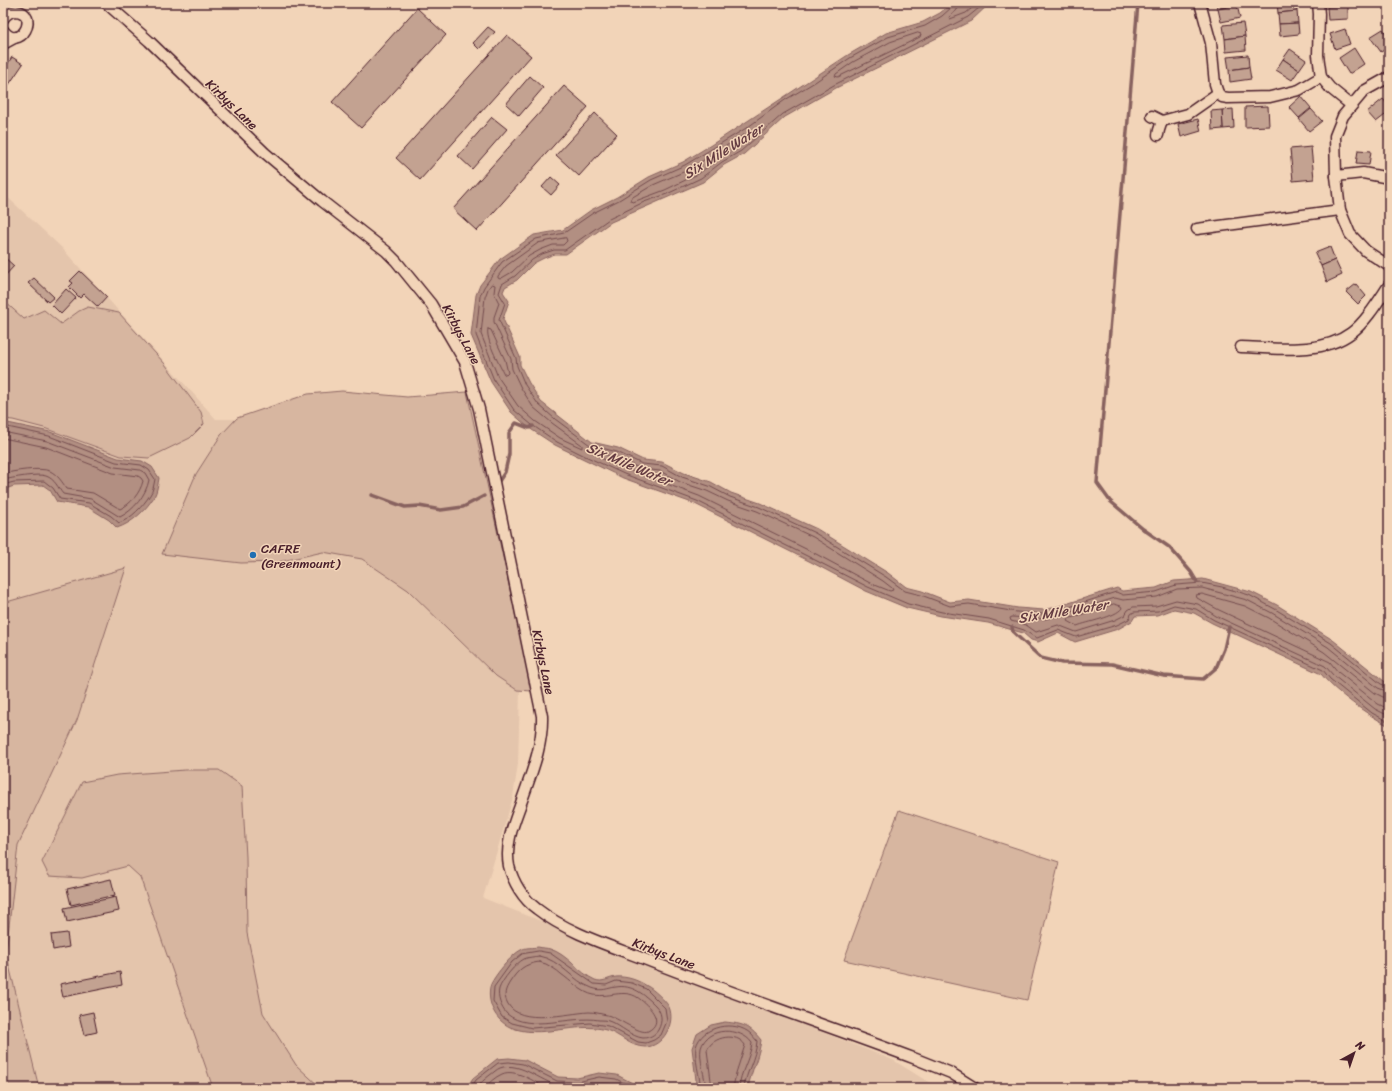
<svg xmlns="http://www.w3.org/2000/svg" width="1392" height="1091" font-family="Sriracha,sans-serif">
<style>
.built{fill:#e4c5ac}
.green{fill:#d7b6a0;stroke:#906a66}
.water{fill:#b28f82;stroke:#88625f}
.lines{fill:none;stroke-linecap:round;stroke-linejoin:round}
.shore{stroke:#744c4e;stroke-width:1}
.stream{stroke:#88625f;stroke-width:3.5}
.building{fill:#c3a291;stroke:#4a1f2b}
.minor-casing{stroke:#4a1f2b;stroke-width:13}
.minor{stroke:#f2d4b8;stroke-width:10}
.poi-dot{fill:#1f6fb2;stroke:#f2d4b8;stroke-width:1.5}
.labels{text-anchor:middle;stroke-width:3;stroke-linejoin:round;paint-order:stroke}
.street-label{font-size:13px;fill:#4a1f2b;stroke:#f2d4b8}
.poi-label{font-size:13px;fill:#4a1f2b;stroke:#f2d4b8;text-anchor:start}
.water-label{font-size:14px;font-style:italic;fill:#643b41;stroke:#f2d4b8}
</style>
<rect width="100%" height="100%" fill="#f2d4b8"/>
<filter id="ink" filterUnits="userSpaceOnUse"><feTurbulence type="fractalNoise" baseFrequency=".025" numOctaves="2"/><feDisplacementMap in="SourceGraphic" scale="8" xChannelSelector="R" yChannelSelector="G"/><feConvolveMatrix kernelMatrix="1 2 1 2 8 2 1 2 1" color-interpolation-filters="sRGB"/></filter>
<g filter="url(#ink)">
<polygon class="built" points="3,193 61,247 216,419 238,419 308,394 342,391 407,397 467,392 532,691 520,691 518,764 513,797 483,898 893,1060 938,1088 3,1088"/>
<g class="green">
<polygon points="3,300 24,319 44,310 61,324 79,311 88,307 119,313 165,364 201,412 204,424 190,438 149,458 121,456 44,428 13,420 3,419"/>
<polygon points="342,391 407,397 467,392 532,691 517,690 496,676 408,590 362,559 323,552 278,562 241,563 162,554 196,474 221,435 237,418 308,394"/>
<polygon points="126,568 77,720 18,845 6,953 39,1088 3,1088 3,603"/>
<polygon points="185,770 219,770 242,786 246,857 247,933 263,1013 296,1065 321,1088 213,1088 140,877 128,866 82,878 49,876 42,862 82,782 117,775"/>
<polygon points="899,810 1059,862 1027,1000 844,960"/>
</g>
<g class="water">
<path d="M952,3H990L971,21L836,88L785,117L744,154L724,165L703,182L611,222L566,254H555L544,258L534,263L517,280L505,287L503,292L509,301L503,319L520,357V365L529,383L541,402L592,442L618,448L643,460L662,462L684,473L711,482L731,493L760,503L817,529L888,573L906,587L922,591L950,602L969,600L1018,608L1044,610L1056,607L1117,588L1122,591L1156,588L1174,581L1203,579L1251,592L1277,605L1333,640L1384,681L1389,683V726C1368,715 1336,693 1321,674L1212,623L1194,613L1174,609L1158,615L1135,616L1132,621L1118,629L1075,642L1058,633L1038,642L1031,640L1023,633L988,623L941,616L907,608L866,591L811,562L695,504L623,478L555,445L529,428L511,412L491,382L471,335L476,295L480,285L500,259L534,235L563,230L591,210L617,197L649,177L683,162L711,145L848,55L886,33L923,22L940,13Z"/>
<path d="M3,422L50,432L118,458L142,461L152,467L159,478C158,484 157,492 154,497C145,511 132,523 117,528L109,520L88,507L57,502L50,490L43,485L14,486L3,490Z"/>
<path d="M538,947C542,948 547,948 550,949C567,954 579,973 595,980C603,983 608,978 616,977C626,976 638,980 647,986C652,988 667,1002 669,1007C676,1023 663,1047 645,1047C630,1047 620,1034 606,1030C575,1021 541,1040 510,1027C495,1020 487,1003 490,987C492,978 512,954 521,950C525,947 533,948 538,947Z"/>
<path d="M725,1022C743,1024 749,1025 761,1040C759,1057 751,1071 748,1088H697L692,1048L697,1034L711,1025Z"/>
<polygon points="509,1058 525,1060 558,1077 577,1078 599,1073 617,1075 638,1086 640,1088 466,1088 473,1078 497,1059"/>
</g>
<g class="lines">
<g class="shore">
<polyline points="954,3 952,7 942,16 925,26 888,37 850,58 815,82 785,100 748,127 685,165 651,180 619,200 593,213 564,233 536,239 502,262 484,287 480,296 476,335 494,380 514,410 532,425 557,442 585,456 624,474 697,501 813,559 868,587 908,604 942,612 989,619 1024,630 1033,636 1037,638 1058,630 1076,637 1117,625 1129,619 1131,614 1134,612 1158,611 1174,605 1196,609 1214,620 1323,670 1330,679 1372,713 1389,722"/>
<polyline points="959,3 957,10 949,17 950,19 966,13 978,3"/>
<polyline points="985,3 968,17 834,85 783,114 741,151 722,162 701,178 667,194 644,202 609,219 565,250 554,250 542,254 532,260 515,276 502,284 499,293 505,303 499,320 516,358 517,366 525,385 538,404 555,419 590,445 617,452 642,464 662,466 682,477 709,486 730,497 759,507 815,533 886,577 905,591 921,595 950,606 969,604 1017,612 1043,614 1057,611 1116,592 1123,595 1156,592 1176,585 1202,583 1222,587 1249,595 1275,609 1331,643 1381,684 1389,687"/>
<polygon points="918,33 921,34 920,37 838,77 835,76 836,74 853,62 890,42"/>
<polygon points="744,135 746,136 747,138 738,147 719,158 698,174 665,190 633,202 630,201 631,198 653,185 688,170"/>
<polygon points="566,238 567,241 563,245 553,245 540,250 529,256 512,272 500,279 498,278 498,276 506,266 538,243"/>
<polygon points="492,284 495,285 494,293 499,303 494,317 494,322 511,359 512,369 521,388 533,407 552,423 582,445 582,448 560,438 535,421 518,406 498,377 481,334 485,297 488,289"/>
<path d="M488,329L491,330L505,360L508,373L506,375L504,374C499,364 485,338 488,329Z"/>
<path d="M3,426L49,436L116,462L141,465L149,470L155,479C154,484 153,491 150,495C143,506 131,519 119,523L111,516L89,503L60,499L53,488L44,481L14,482L3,485"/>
<path d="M3,432L47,441L115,467L140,470L145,473L149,480C146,495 134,510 120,517L91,499L63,494C58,488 55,479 46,476C38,473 12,478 3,480"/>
<path d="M3,438L46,447L113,473L138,476L141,478L143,481C140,493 131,504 120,509L93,493L67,489C62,482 58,475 50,471C40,467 13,471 3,474"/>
<polygon points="602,454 615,457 641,469 660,471 680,482 707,491 728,501 757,511 813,537 883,581 892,588 893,590 890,591 870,583 816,554 699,496 626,469 601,458 600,455"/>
<path d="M1114,604L1121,606L1122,608C1116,617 1087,622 1077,626L1068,621L1069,619Z"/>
<polyline points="1389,692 1378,688 1328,647 1272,613 1247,600 1202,588 1177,589 1157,597 1123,600 1115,598 1058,616 1045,619 1012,617 1010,618 1011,621 1026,625 1036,632 1058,625 1076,632 1115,620 1125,615 1128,610 1133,607 1156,606 1176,600 1198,604 1216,616 1325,666 1334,676 1375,709 1389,716"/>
<polyline points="1389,698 1383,697 1375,693 1324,652 1269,618 1245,606 1202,594 1196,595 1197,598 1219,610 1330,662 1338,672 1378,704 1389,709"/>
<polygon points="539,951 550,953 594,984 606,985 616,981 632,983 646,989 665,1008 667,1021 661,1035 654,1040 646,1043 638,1042 608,1026 590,1023 532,1028 512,1023 502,1017 493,1001 494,987 512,962 522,954"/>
<path d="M539,956C561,960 572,981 592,988C603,992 607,988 616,987C632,984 645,995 655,1005C662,1012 663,1021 658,1030C655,1035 649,1038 643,1038C632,1037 621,1026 611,1022C607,1020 603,1020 599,1020C571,1015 530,1033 507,1014C501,1008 497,997 499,989C502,980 516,963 524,959C528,957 534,957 539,956Z"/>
<path d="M539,962L546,964C551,967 557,970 561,974C571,981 582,993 594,995C611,998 626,987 641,1000C650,1007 665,1022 648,1031C640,1035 617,1017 607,1015C601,1014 595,1012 589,1012C568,1013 520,1026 508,1004C503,995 505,990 510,982C518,970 524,964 539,962Z"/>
<polyline points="471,1088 476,1080 498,1063 509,1062 523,1064 557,1081 577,1082 599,1077 616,1079 634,1088"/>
<path d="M477,1088C480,1083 485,1079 490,1075C493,1073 497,1069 500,1068C521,1060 544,1085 564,1087C586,1090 599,1077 622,1088"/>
<path d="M484,1088C489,1083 495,1077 502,1074C515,1068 535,1082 546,1088"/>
<path d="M701,1088C700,1078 694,1057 696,1047C701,1026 735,1019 751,1034C753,1036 755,1039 757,1041C756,1058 746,1072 744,1088"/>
<path d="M706,1088C705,1077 699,1059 701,1048C707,1026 741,1027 752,1043C750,1059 740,1072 739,1088"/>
<path d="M712,1088L707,1050C713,1036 737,1032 745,1045L736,1073L733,1088"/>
</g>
<g class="stream">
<polyline points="1138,3 1097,483 1110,501 1143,529 1169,547 1191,572 1197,582"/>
<polyline points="497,484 505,472 509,454 509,433 516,423 529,428 533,426"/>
<polyline points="372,495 405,507 419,506 441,510 463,507 484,496"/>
<polyline points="1012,627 1013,632 1041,658 1062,663 1112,664 1164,676 1203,679 1216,668 1224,649 1229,627"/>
</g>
</g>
<g class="building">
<polygon points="1217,3 1237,3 1237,5 1218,9"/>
<polygon points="1277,3 1297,3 1297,11 1278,13"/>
<polygon points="1237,5 1240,18 1221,22 1218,9"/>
<polygon points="1348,6 1348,19 1328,20 1327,7"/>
<polygon points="417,8 446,35 361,128 332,102"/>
<polygon points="1297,11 1298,23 1279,24 1278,13"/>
<polygon points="1243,23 1245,36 1225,39 1223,25"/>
<polygon points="1298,23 1299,34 1280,36 1279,24"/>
<polygon points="488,27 495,32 479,49 473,43"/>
<polygon points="1345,29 1350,44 1335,49 1330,34"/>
<polygon points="1383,29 1389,38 1389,47 1381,52 1370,37"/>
<polygon points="507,35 531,56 420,180 396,158"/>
<polygon points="1245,36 1246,50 1226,52 1225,39"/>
<polygon points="1354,48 1364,64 1349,74 1339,58"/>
<polygon points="1290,49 1306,60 1299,70 1283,59"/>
<polygon points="1248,55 1249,67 1229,70 1227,57"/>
<polygon points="12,57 23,64 8,86 3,83 3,71"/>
<polygon points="1283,59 1299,70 1292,80 1276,70"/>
<polygon points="1249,67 1251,79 1230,82 1229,70"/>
<polygon points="530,76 543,88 519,116 506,104"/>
<polygon points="564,86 588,107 477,231 453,209"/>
<polygon points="1301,96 1311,108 1299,118 1289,107"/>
<polygon points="1383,99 1389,106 1389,112 1376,122 1367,112"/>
<polygon points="1268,106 1269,126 1245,127 1245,107"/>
<polygon points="1233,109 1234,128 1223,129 1222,110"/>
<polygon points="1311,109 1322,121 1309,131 1299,119"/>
<polygon points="1222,110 1223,129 1212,130 1211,111"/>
<polygon points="595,113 617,134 579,176 556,155"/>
<polygon points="492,117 507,129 472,169 458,156"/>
<polygon points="1198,119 1201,131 1181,137 1178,124"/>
<polygon points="1311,147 1314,179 1293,181 1290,149"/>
<polygon points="1358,150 1371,151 1369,165 1356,164"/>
<polygon points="1389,154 1389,165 1385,164"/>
<polygon points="551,177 560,185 551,195 542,187"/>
<polygon points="1330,247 1335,260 1321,266 1315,253"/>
<polygon points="3,256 14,266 3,278"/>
<polygon points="1335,260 1342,275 1327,282 1321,266"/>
<polygon points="80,271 107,297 98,307 84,294 80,298 69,287 73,283 70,281"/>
<polygon points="34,278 54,297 48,302 28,283"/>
<polygon points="1356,284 1366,296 1358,304 1346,292"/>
<polygon points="66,289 76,298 61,314 52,305"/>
<polygon points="111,879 115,895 71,905 67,889"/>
<polygon points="116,897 119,911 67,922 64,908"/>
<polygon points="67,933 69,947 53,950 51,935"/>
<polygon points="120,972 122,985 63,997 60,984"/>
<polygon points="93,1012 97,1032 84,1035 79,1015"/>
</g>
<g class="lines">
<g class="minor-casing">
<g id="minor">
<path d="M106,3L149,41L265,153L322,201L386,251L396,261L431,304L465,362L479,409L542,716C543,748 530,776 520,806C513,825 505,845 509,866C513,882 523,899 537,909C569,934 614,947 652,962C739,996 828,1026 916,1059L951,1073L975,1088"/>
<polyline points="1200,3 1211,43 1215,84 1218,93 1222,97 1228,98 1270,97 1299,90 1321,77"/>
<polyline points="1318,3 1319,14 1318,55 1321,77 1330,88 1351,105"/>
<path d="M3,19C6,14 10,11 16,11C41,13 20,54 3,30"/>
<polyline points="3,44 16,37"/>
<polyline points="1389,77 1364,91 1343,116 1335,136 1336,176 1340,210 1350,234 1366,251 1389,266"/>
<polyline points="1152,116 1162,121 1188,114 1218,93"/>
<polyline points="1158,135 1159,130 1162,121"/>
<polyline points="1336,176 1363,173 1389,178"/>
<polyline points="1197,229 1340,210"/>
<path d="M1241,347C1275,348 1322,355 1351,333C1366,322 1379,300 1389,285"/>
</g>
</g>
<use href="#minor" class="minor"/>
</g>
</g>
<circle class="poi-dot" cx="253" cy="555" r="4"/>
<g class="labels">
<g class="street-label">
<text transform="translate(232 104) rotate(44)" y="5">Kirbys Lane</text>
<text transform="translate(462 334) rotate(62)" y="5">Kirbys Lane</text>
<text transform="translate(544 662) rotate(78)" y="5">Kirbys Lane</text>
<text transform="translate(664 953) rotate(21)" y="5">Kirbys Lane</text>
</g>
<g class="poi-label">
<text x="261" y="553">CAFRE<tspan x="261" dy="15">(Greenmount)</tspan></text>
</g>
<g class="water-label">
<text transform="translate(723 151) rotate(-32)" y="5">Six Mile Water</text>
<text transform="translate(629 464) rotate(23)" y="5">Six Mile Water</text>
<text transform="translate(1063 611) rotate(-9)" y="5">Six Mile Water</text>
</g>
</g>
<rect width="1392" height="1091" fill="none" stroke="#f2d4b8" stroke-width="16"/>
<rect x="8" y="8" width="1376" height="1075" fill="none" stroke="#4a1f2b" stroke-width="1.5" filter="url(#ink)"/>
<g transform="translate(1354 1053) rotate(40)" stroke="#f2d4b8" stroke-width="3" paint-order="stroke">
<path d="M0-3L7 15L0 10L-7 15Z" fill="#4a1f2b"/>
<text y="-6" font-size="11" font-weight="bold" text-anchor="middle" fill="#4a1f2b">N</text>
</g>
</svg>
